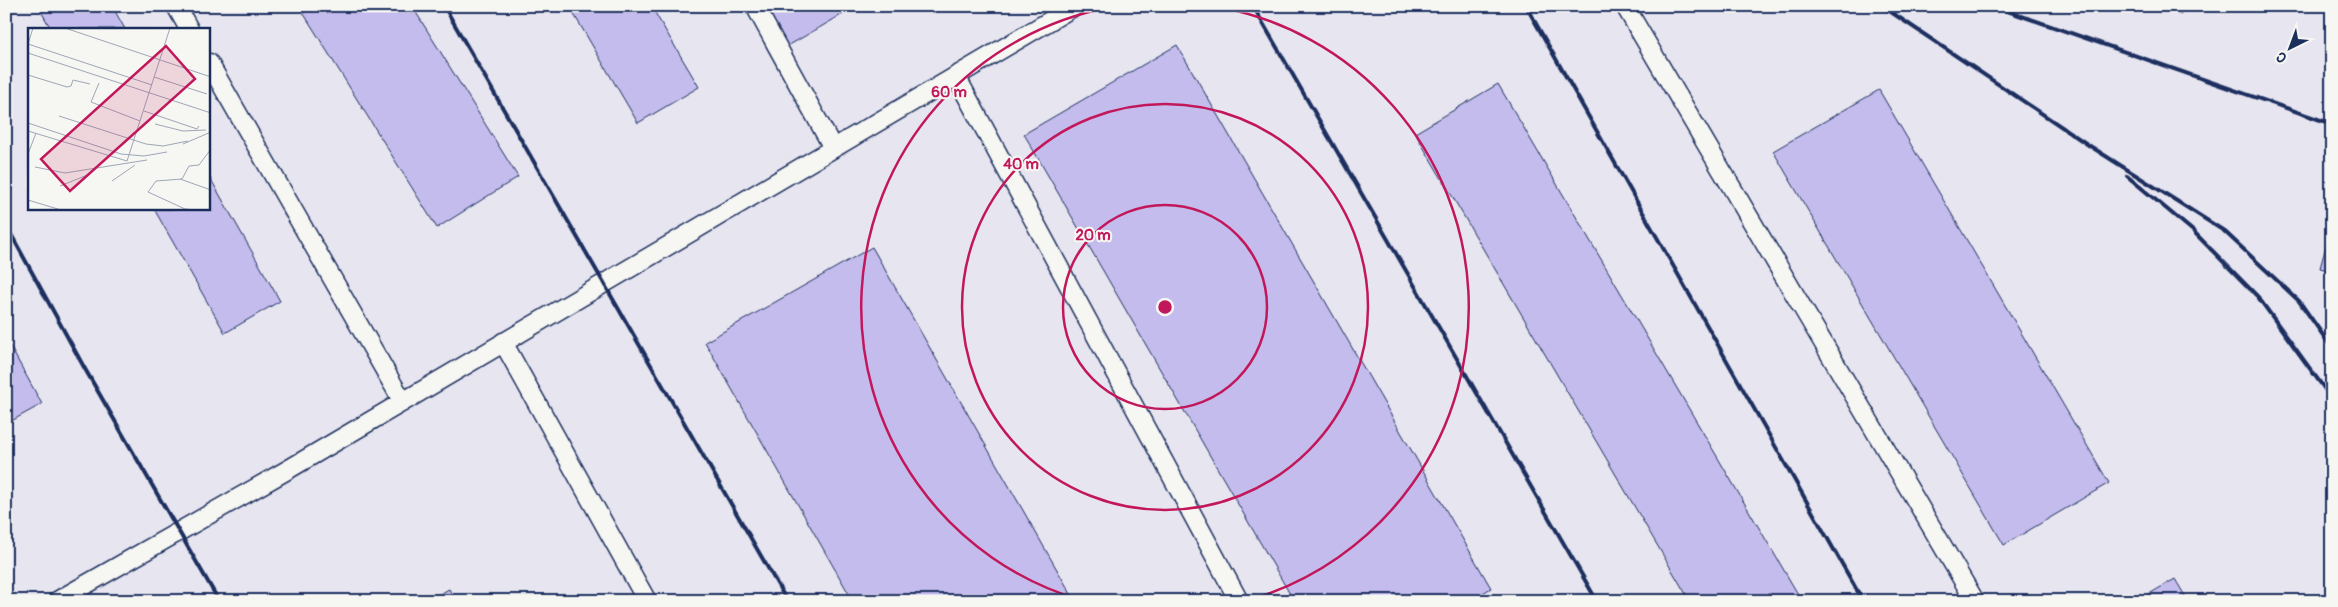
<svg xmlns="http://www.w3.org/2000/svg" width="2338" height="607" font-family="Pangolin,sans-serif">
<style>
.built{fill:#e7e5f0;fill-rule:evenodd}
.building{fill:#c4bced;stroke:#1b2f5e}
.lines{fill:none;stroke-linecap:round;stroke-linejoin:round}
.service-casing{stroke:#1b2f5e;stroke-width:21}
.service{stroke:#f6f6f2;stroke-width:18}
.rail{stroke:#1b2f5e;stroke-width:4}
.ring{fill:none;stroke:#c2185b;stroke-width:2.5}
.inset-road{fill:none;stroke:#9ea6b7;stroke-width:1}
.view{fill:#c2185b;fill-opacity:0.15;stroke:#c2185b;stroke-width:2.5}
.inset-edge{fill:none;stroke:#1b2f5e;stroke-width:2.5}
.centre{fill:#c2185b;stroke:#f6f6f2;stroke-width:2.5}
.ring-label{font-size:15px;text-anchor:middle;font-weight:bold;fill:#c2185b;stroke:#f6f6f2;stroke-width:4;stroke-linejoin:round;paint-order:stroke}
</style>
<rect width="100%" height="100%" fill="#f6f6f2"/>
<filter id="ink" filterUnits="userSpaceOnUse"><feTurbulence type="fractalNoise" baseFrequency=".02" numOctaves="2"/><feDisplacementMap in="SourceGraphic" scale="10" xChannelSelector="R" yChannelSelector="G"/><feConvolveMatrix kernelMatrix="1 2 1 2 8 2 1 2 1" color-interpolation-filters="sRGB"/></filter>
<g filter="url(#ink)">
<path class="built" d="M6,6H2332V601H6ZM29,29H209V209H29Z"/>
<g class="building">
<polygon points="38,6 112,6 125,29 51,29"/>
<polygon points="299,6 412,6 518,177 437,228"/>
<polygon points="569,6 651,6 699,87 638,123"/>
<polygon points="762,6 839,6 843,14 786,47"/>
<polygon points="2161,6 2184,6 2181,14"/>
<polygon points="1177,45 1491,588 1470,601 1294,601 1024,134"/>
<polygon points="1498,84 1802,601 1690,601 1415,133"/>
<polygon points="1879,90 2109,483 2004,545 1773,151"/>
<polygon points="209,176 280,301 225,333 154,209 209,209"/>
<polygon points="2332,224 2332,271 2320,268"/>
<polygon points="872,247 1075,601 853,601 705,342"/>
<polygon points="6,339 42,404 6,424"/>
<polygon points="2175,579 2188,601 2137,601"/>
<polygon points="449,589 456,601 427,601"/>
</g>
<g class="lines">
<g class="service-casing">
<g id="service">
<polyline points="176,6 189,29"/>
<polyline points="755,6 833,148"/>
<polyline points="1625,6 1975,601"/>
<polyline points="209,63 403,402"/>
<polyline points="956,76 1239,601"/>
<polyline points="503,342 647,601"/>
<polyline points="57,601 289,469 1075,6"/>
</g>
</g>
<use href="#service" class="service"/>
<g class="rail">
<polyline points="444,6 787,601"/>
<polyline points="1253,6 1597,601"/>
<polyline points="1526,6 1863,601"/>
<polyline points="1882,6 2090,146 2224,231 2299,301 2332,348"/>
<polyline points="1993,6 2332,124"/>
<polyline points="2127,176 2193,231 2258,297 2332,399"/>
<polyline points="6,225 85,369 219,601"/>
</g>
</g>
</g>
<g class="ring">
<circle cx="1165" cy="307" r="102"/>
<circle cx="1165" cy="307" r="203"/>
<path d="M1081 600A305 305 0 0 1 1112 7M1218 7A305 305 0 0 1 1249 600"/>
</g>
<g transform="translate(28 28)">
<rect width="182" height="182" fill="#f6f6f2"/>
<path class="inset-road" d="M5,0L0,16L124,57M37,0L183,49M0,25L183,85M0,47L39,59L43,58L45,52L62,56M126,49L179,66M71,55L63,74L112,93M116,83L169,101L171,98M31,88L118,116L135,118L160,113M0,95L93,126L116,128L139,124M127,96L155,103L178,102M0,103L99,133L142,0M155,116L183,104M0,126L8,105M7,139L37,145L119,132M152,151L183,162M84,153L107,137M32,158L62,146M0,172L33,182M169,182L157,181L120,164L128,153L154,151L161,138L171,137L183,121"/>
<path class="view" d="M138,18L167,51L42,163L13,131Z"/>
<rect width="182" height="182" class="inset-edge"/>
</g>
<circle cx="1165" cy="307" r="8" class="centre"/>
<g class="ring-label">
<text x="949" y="97">60 m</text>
<text x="1021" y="169">40 m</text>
<text x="1093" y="240">20 m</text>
</g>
<rect width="2338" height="607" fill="none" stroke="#f6f6f2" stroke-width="25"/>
<rect x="12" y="12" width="2313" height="582" fill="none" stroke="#1b2f5e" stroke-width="2" filter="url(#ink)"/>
<g transform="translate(2290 48) rotate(222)" stroke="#f6f6f2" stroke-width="4" paint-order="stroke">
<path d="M0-4L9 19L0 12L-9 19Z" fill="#1b2f5e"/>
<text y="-8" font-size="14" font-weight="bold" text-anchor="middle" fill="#1b2f5e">С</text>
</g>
</svg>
